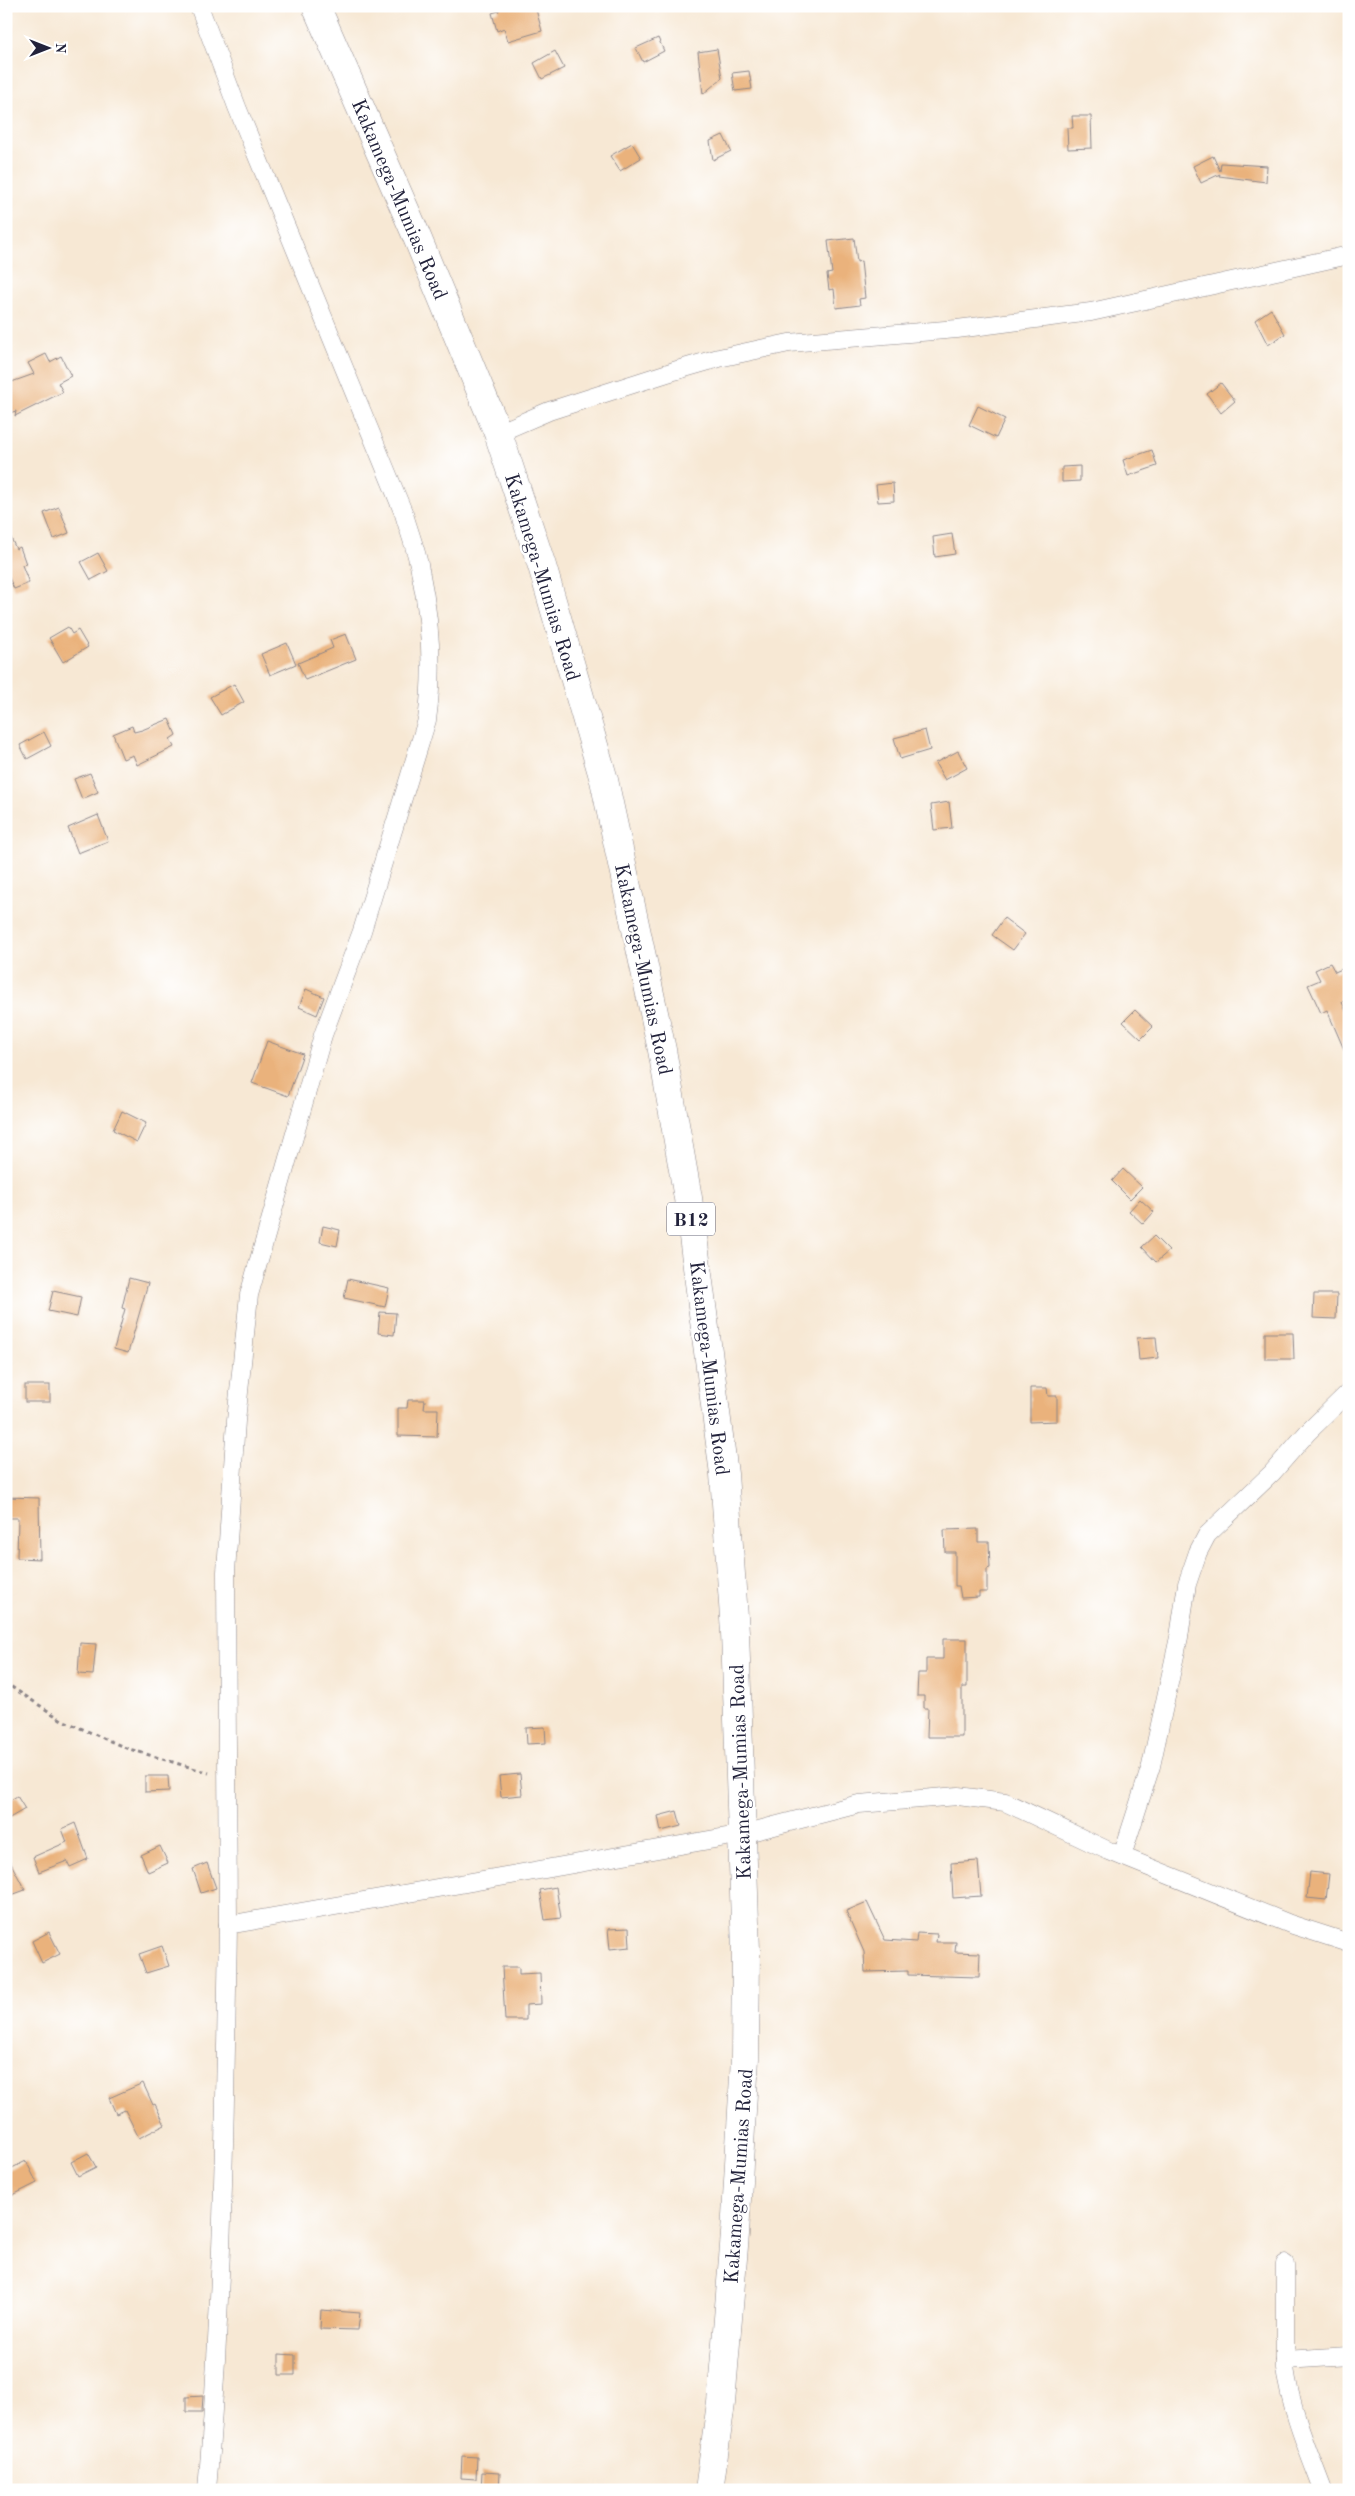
<svg xmlns="http://www.w3.org/2000/svg" width="1355" height="2496" font-family="'Old Standard TT',serif">
<style>
.building{fill:#eab27c}
.lines{fill:none;stroke-linecap:round;stroke-linejoin:round}
.minor-casing{stroke:#8c8588;stroke-width:19}
.trunk-casing{stroke:#8c8588;stroke-width:29}
.path{stroke:#8c8588;stroke-width:3;stroke-dasharray:4 4;stroke-linecap:butt}
.minor{stroke:#fff;stroke-width:18}
.trunk{stroke:#fff;stroke-width:28}
.labels{text-anchor:middle;stroke-width:4.5;stroke-linejoin:round;paint-order:stroke}
.shield{fill:#fff;stroke:#646476;stroke-width:1}
.shield-label{font-size:19px;font-weight:bold;fill:#22223b}
.street-label{font-size:20px;fill:#22223b;stroke:#fff}
</style>
<rect width="100%" height="100%" fill="#fff"/>
<filter id="ink" filterUnits="userSpaceOnUse"><feTurbulence type="fractalNoise" baseFrequency=".02" numOctaves="2"/><feDisplacementMap in="SourceGraphic" scale="10" xChannelSelector="R" yChannelSelector="G"/><feConvolveMatrix kernelMatrix="1 2 1 2 8 2 1 2 1" color-interpolation-filters="sRGB"/></filter>
<filter id="wash" filterUnits="userSpaceOnUse"><feTurbulence type="fractalNoise" baseFrequency=".0096" numOctaves="4" result="noise"/><feDisplacementMap in="SourceGraphic" scale="20" xChannelSelector="R" yChannelSelector="G"/><feGaussianBlur stdDeviation="1.12" result="paint"/><feColorMatrix in="noise" values="0 0 0 0 0 0 0 0 0 0 0 0 0 0 0 0 0 1.4 0 .05"/><feComposite in="paint" operator="in"/></filter>
<g filter="url(#wash)">
<rect width="100%" height="100%" fill="#f7e8d4"/>
<g id="blocks">
<g class="building">
<polygon points="498,6 535,6 542,31 508,41 504,28 497,31 492,13 499,11"/>
<polygon points="658,38 664,51 643,62 636,48"/>
<polygon points="717,49 722,78 703,94 698,52"/>
<polygon points="555,51 564,68 542,79 534,63"/>
<polygon points="749,71 752,89 735,91 732,73"/>
<polygon points="1072,116 1091,116 1092,148 1068,149 1067,128 1073,128"/>
<polygon points="723,135 731,151 713,160 710,141"/>
<polygon points="632,143 641,158 620,171 610,156"/>
<polygon points="1213,156 1220,171 1221,163 1267,166 1266,182 1219,176 1220,174 1201,183 1193,166"/>
<polygon points="854,238 857,262 861,261 865,298 859,299 860,305 836,308 834,289 829,290 827,274 832,273 828,241"/>
<polygon points="1271,309 1285,334 1268,345 1255,320"/>
<polygon points="46,354 50,362 61,356 71,376 58,383 63,392 15,416 16,411 6,414 6,384 34,374 28,363"/>
<polygon points="1221,383 1235,401 1221,413 1207,394"/>
<polygon points="978,406 1005,419 996,438 969,425"/>
<polygon points="1152,450 1157,466 1128,476 1123,460"/>
<polygon points="1080,466 1080,481 1062,482 1062,467"/>
<polygon points="893,483 894,501 878,502 876,485"/>
<polygon points="59,507 69,533 54,539 44,513"/>
<polygon points="6,527 16,549 20,547 26,564 22,565 29,583 14,589 6,571"/>
<polygon points="952,534 955,554 935,557 933,537"/>
<polygon points="98,553 108,571 91,580 81,562"/>
<polygon points="68,627 72,634 78,630 88,647 63,662 49,638"/>
<polygon points="346,634 356,659 305,680 298,663 333,648 330,640"/>
<polygon points="287,643 296,664 270,675 261,654"/>
<polygon points="234,684 244,702 221,715 210,697"/>
<polygon points="169,719 176,735 170,739 174,747 137,765 133,755 123,759 113,734 132,726 134,732 142,730"/>
<polygon points="925,730 930,750 900,759 894,738"/>
<polygon points="44,732 51,746 27,759 20,745"/>
<polygon points="958,751 967,768 945,780 935,763"/>
<polygon points="90,773 98,792 82,799 74,779"/>
<polygon points="949,802 952,828 934,830 931,805"/>
<polygon points="98,815 108,841 78,853 68,828"/>
<polygon points="1004,918 1025,934 1013,950 992,935"/>
<polygon points="1330,963 1335,972 1344,968 1349,978 1349,999 1342,1002 1349,1018 1349,1061 1327,1010 1321,1013 1308,985 1320,980 1315,970"/>
<polygon points="306,989 324,997 317,1015 299,1007"/>
<polygon points="1135,1010 1153,1027 1141,1039 1123,1022"/>
<polygon points="267,1041 303,1054 288,1096 252,1083"/>
<polygon points="122,1111 146,1123 137,1142 113,1130"/>
<polygon points="1123,1169 1142,1187 1130,1199 1112,1181"/>
<polygon points="1140,1199 1154,1212 1143,1224 1129,1211"/>
<polygon points="323,1226 340,1230 337,1246 320,1242"/>
<polygon points="1154,1236 1169,1251 1156,1262 1142,1247"/>
<polygon points="129,1278 148,1283 128,1353 114,1349 125,1309 122,1308"/>
<polygon points="348,1279 389,1288 385,1307 344,1298"/>
<polygon points="53,1291 81,1297 77,1317 48,1311"/>
<polygon points="1314,1294 1337,1294 1336,1319 1313,1318"/>
<polygon points="380,1312 396,1313 394,1335 378,1333"/>
<polygon points="1265,1333 1293,1333 1294,1359 1265,1359"/>
<polygon points="1156,1337 1158,1358 1139,1360 1137,1338"/>
<rect x="25" y="1385" width="25" height="17"/>
<polygon points="1030,1388 1047,1388 1048,1396 1057,1396 1057,1421 1030,1422"/>
<polygon points="408,1400 425,1400 424,1409 438,1409 437,1437 398,1436 398,1408 407,1408"/>
<polygon points="6,1497 39,1498 40,1559 17,1558 18,1518 6,1518"/>
<polygon points="978,1529 978,1542 989,1542 990,1568 987,1569 987,1592 979,1592 979,1597 961,1598 959,1586 955,1586 955,1552 945,1552 944,1530"/>
<polygon points="943,1639 967,1639 967,1687 962,1687 962,1737 927,1737 928,1708 924,1708 924,1696 917,1696 918,1673 926,1673 926,1659 943,1659"/>
<polygon points="80,1643 96,1644 93,1675 78,1674"/>
<polygon points="545,1727 546,1743 527,1744 526,1728"/>
<polygon points="520,1774 522,1795 501,1797 499,1776"/>
<polygon points="145,1776 168,1776 169,1791 145,1792"/>
<polygon points="17,1796 25,1809 6,1820 6,1803"/>
<polygon points="677,1811 681,1826 661,1831 658,1816"/>
<polygon points="75,1823 88,1859 70,1867 67,1861 39,1872 33,1857 67,1842 62,1829"/>
<polygon points="160,1846 168,1863 148,1872 141,1855"/>
<polygon points="6,1854 25,1890 6,1897"/>
<polygon points="978,1861 981,1896 953,1898 951,1863"/>
<polygon points="207,1863 216,1888 201,1893 193,1869"/>
<polygon points="1310,1872 1329,1874 1326,1900 1307,1898"/>
<polygon points="556,1887 561,1918 545,1920 540,1890"/>
<polygon points="867,1902 885,1940 916,1942 917,1933 937,1934 936,1942 956,1942 955,1952 980,1953 979,1977 908,1975 908,1971 865,1972 864,1952 846,1911"/>
<polygon points="629,1928 630,1947 610,1949 608,1929"/>
<polygon points="49,1932 60,1954 42,1963 32,1941"/>
<polygon points="162,1946 169,1966 146,1973 139,1954"/>
<polygon points="502,1967 519,1967 519,1974 540,1973 541,2004 526,2005 526,2020 505,2020"/>
<polygon points="143,2083 153,2105 155,2104 165,2125 139,2138 125,2110 116,2114 109,2098"/>
<polygon points="88,2153 96,2167 78,2176 71,2162"/>
<polygon points="26,2161 37,2183 11,2196 6,2187 6,2171"/>
<polygon points="321,2310 360,2313 358,2330 320,2329"/>
<polygon points="279,2354 295,2355 295,2375 279,2375"/>
<polygon points="203,2396 202,2412 186,2412 186,2397"/>
<polygon points="462,2456 477,2457 476,2479 461,2478"/>
<polygon points="482,2472 500,2473 499,2490 481,2490"/>
</g>
</g>
</g>
<g filter="url(#ink)">
<use href="#blocks" fill-opacity="0" stroke="#8c8588" stroke-width="1"/>
<g class="lines">
<g class="minor-casing">
<g id="minor">
<path d="M199,6L237,107L404,514C409,532 417,551 420,570C430,618 434,671 427,720L362,931L323,1035L249,1295L236,1421L226,1572L228,1925"/>
<polyline points="498,433 549,411 674,371 719,358 789,343 957,329 1091,312 1349,255"/>
<polyline points="1122,1856 1151,1766 1179,1637 1187,1584 1198,1552 1207,1535 1272,1473 1307,1433 1349,1392"/>
<path d="M1285,2264V2368C1291,2411 1308,2450 1323,2490"/>
<polyline points="1285,2360 1349,2356"/>
<path d="M207,2490C223,2302 225,2113 228,1925L743,1834L859,1804L958,1796L1005,1802L1109,1851L1290,1924L1349,1943"/>
</g>
</g>
<g class="trunk-casing">
<polyline id="trunk" points="316,6 414,230 498,433 542,566 604,780 662,1050 688,1198 724,1474 735,1632 746,1951 745,2058 735,2234 721,2403 709,2490"/>
</g>
<polyline class="path" points="6,1681 10,1686 62,1720 126,1748 209,1773"/>
<use href="#minor" class="minor"/>
<use href="#trunk" class="trunk"/>
</g>
</g>
<g class="labels">
<rect class="shield" x="667" y="1202.5" width="48" height="33" rx="4"/>
<g class="shield-label">
<text x="691" y="1226">B12</text>
</g>
<g class="street-label">
<text transform="translate(400 199) rotate(67)" y="7">Kakamega-Mumias Road</text>
<text transform="translate(543 577) rotate(73)" y="7">Kakamega-Mumias Road</text>
<text transform="translate(644 969) rotate(78)" y="7">Kakamega-Mumias Road</text>
<text transform="translate(710 1368) rotate(83)" y="7">Kakamega-Mumias Road</text>
<text transform="translate(740 1772) rotate(-92)" y="7">Kakamega-Mumias Road</text>
<text transform="translate(738 2176) rotate(-86)" y="7">Kakamega-Mumias Road</text>
</g>
</g>
<rect width="1355" height="2496" fill="none" stroke="#fff" stroke-width="25"/>
<g transform="translate(48 48) rotate(90)" stroke="#ffffff" stroke-width="4" paint-order="stroke">
<path d="M0-4L9 19L0 12L-9 19Z" fill="#22223b"/>
<text y="-8" font-size="14" font-weight="bold" text-anchor="middle" fill="#22223b">N</text>
</g>
</svg>
